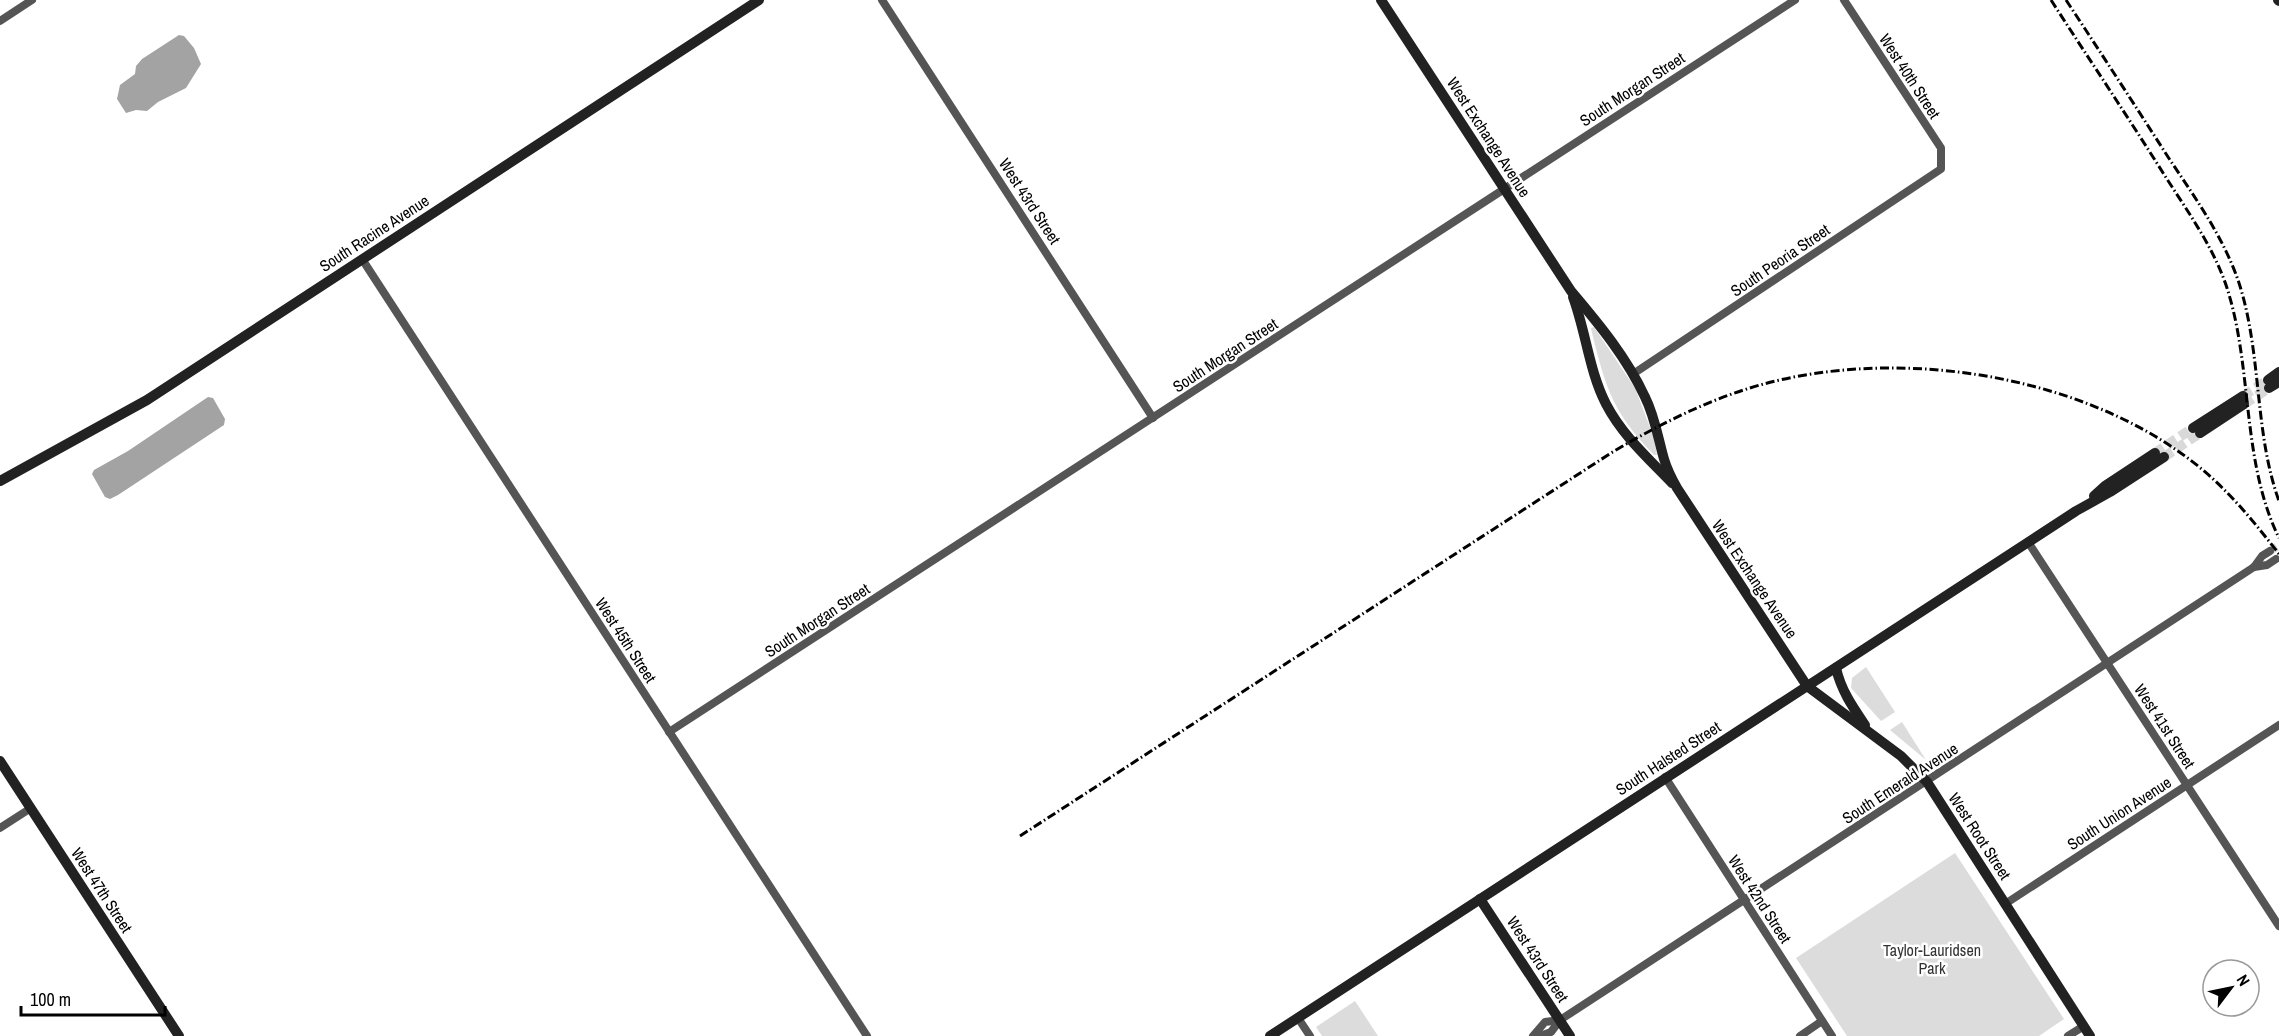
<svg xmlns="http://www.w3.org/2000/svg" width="2279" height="1036" font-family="'Archivo Narrow',sans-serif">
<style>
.green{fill:#dcdcdc}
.water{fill:#a3a3a3}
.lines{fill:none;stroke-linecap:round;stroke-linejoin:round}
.street-tunnel{stroke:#d9d9d9;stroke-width:8;stroke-dasharray:8 4;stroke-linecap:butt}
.secondary-tunnel{stroke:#d9d9d9;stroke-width:10;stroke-dasharray:10 5;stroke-linecap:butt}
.street{stroke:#555;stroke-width:8}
.secondary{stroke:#222;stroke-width:10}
.rail{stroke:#000;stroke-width:3;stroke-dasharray:9 3 1.5 3;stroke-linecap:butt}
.labels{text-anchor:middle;stroke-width:5;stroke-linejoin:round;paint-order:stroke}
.street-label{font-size:16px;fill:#000;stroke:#fff}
.park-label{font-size:16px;fill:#333;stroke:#fff}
</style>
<rect width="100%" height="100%" fill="#fff"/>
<g class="green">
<path d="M1594,327L1635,388L1654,438L1657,455H1654C1613,413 1606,389 1592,333L1591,328Z"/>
<polygon points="1866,667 1895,712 1881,721 1851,688 1852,678"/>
<polygon points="1902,722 1926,760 1890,730"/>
<polygon points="1955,853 2064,1019 2039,1036 1847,1036 1796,958"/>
<polygon points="1355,1001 1378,1036 1322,1036 1316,1027"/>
</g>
<g class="water">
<polygon points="179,35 184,36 194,48 201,64 186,88 158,102 147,111 136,110 126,113 117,99 120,85 135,74 136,66 142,59"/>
<polygon points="208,397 213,398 225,419 224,425 118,495 110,499 105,497 92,474 94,470 128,451"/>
</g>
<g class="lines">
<polyline class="street-tunnel" points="2270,551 2279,545"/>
<g class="secondary-tunnel">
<polyline points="2243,396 2268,380"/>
<polyline points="2244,404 2269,388"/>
<polyline points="2155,453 2193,428"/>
<polyline points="2164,457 2200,433"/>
</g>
<g class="street">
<polyline points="882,0 1153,418"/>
<polyline points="0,21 32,0"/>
<polyline points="362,259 867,1036"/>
<polyline points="1633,374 1941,169 1941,148 1844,0"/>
<polyline points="2028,542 2279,926"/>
<polyline points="2254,567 2267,565 2276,559"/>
<polyline points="669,732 1795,0"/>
<polyline points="1665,777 1832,1036"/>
<polyline points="0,828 31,808"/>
<polyline points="2005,904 2279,725"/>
<polyline points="1298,1018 1310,1036"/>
<polyline points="1533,1036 1545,1022 1560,1020"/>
<polyline points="1540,1036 1551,1032 1560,1020 2254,567 2262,556 2270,551"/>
<polyline points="1800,1036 1822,1021"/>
<polyline points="2068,1036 2084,1026"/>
</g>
<g class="secondary">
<path d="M1381,0L1571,291C1599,324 1627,358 1645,397C1655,417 1658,438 1664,459C1667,469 1672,479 1677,488L1807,686L1901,756L1927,782L2090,1036"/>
<polyline points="2278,0 2279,1"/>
<path d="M1573,297C1586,332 1589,371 1606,404C1622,435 1648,458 1672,483"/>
<polyline points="2268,380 2279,372"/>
<polyline points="2269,388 2279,382"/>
<polyline points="2193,428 2243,396"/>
<polyline points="2200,433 2244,404"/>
<polyline points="0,481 147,400 759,0"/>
<polyline points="2094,496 2105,486 2155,453"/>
<path d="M1836,668C1841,690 1852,706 1865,725"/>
<polyline points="0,761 179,1036"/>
<polyline points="1480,899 1570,1036"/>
<polyline points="1270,1036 2076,511 2110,492 2164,457"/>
</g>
<g class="rail">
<path d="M2051,0C2089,59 2128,117 2165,176C2188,212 2214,248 2227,288C2253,369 2241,460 2279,538"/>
<path d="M2066,0C2101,53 2136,107 2170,160C2196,199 2224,238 2239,283C2262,354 2254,432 2279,501"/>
<path d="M1020,836L1611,453C1658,425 1707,400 1760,385C1896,347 2075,373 2189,459C2224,485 2252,519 2279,554"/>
</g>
</g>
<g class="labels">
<g class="street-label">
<text transform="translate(1910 76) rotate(57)" y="6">West 40th Street</text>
<text transform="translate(1632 89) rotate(-33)" y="6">South Morgan Street</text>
<text transform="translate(1489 137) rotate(57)" y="6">West Exchange Avenue</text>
<text transform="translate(1030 201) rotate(57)" y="6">West 43rd Street</text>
<text transform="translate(374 233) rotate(-33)" y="6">South Racine Avenue</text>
<text transform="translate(1780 260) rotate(-34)" y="6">South Peoria Street</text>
<text transform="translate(1225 355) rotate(-33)" y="6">South Morgan Street</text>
<text transform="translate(1755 579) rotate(56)" y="6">West Exchange Avenue</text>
<text transform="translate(817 620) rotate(-33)" y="6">South Morgan Street</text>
<text transform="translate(626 640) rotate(57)" y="6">West 45th Street</text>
<text transform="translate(2165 726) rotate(57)" y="6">West 41st Street</text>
<text transform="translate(1668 758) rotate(-33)" y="6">South Halsted Street</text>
<text transform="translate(1900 783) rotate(-33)" y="6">South Emerald Avenue</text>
<text transform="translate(2119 813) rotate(-33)" y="6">South Union Avenue</text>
<text transform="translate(1980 836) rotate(57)" y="6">West Root Street</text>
<text transform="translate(102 890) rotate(57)" y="6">West 47th Street</text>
<text transform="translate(1760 899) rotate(57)" y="6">West 42nd Street</text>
<text transform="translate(1538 959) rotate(57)" y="6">West 43rd Street</text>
</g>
<g class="park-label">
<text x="1932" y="956">Taylor-Lauridsen<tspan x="1932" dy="18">Park</tspan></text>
</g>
</g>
<g transform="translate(2231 988) rotate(58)"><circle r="28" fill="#ffffff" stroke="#999999" stroke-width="1.5"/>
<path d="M0-4.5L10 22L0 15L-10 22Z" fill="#000000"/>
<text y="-9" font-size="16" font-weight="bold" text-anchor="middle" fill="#000000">N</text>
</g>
<path d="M21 1006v9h144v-9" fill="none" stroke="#000000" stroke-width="3"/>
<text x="30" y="1006" font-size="18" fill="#000000" stroke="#ffffff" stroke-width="4.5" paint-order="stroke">100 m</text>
</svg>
